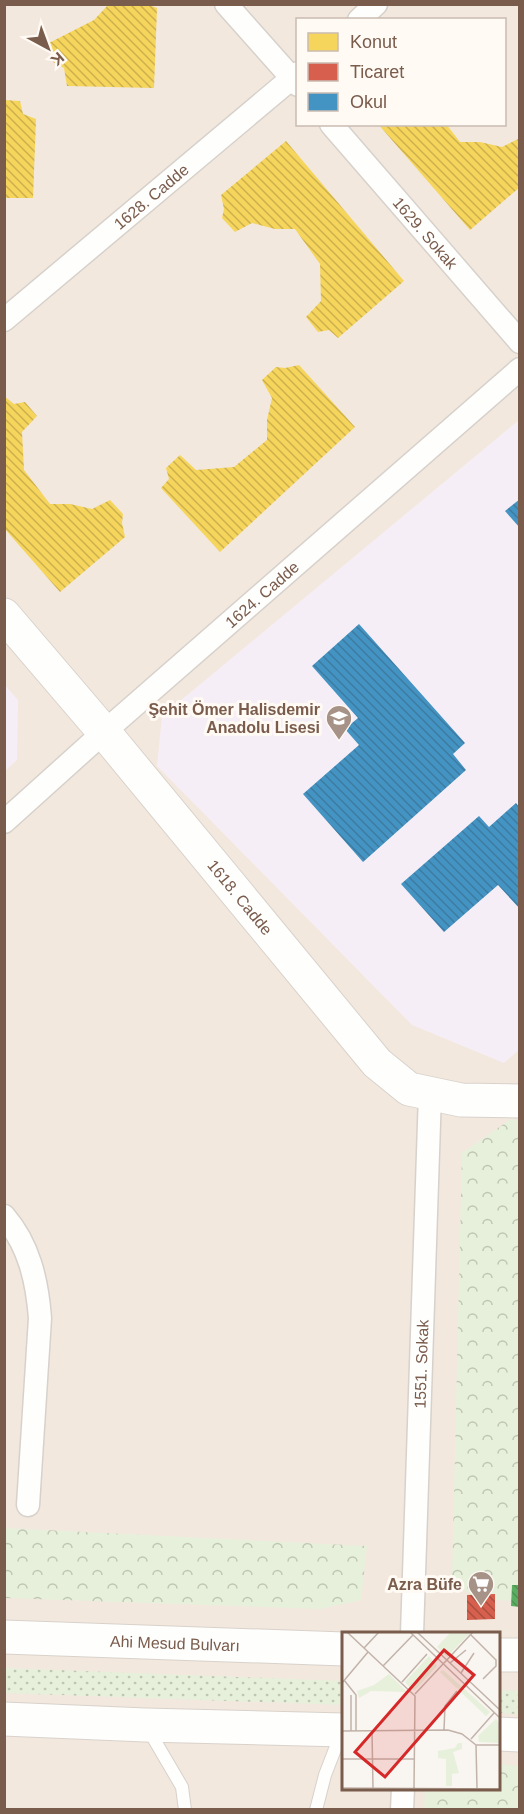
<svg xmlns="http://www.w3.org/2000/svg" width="524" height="1814" font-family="Helvetica,sans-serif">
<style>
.residential{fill:#f2e8de;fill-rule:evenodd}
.education{fill:#f6eef6}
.grass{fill:url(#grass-dots)}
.park{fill:url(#park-crowns)}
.homes{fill:url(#homes-back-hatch)}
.shops{fill:url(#shops-back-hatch)}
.schools{fill:url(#schools-back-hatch)}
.public{fill:url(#public-back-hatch)}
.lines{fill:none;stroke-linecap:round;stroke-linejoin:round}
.lane-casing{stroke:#d7d1cb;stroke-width:14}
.street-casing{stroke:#d7d1cb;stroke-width:25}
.secondary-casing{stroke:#d9d2cb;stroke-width:35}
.lane{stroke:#fefefd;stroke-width:12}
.street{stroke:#fefefd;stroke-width:22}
.secondary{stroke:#fefefd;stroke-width:33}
.labels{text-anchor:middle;stroke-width:6;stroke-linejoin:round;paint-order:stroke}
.street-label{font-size:16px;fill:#7a5c4d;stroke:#fffaf3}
.poi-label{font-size:16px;font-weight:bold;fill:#7a5c4d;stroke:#fffaf3;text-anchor:end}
.inset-road{fill:none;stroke:#c2b3aa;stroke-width:1.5}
.view{fill:#d62828;fill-opacity:0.15;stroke:#d62828;stroke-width:3}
.inset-edge{fill:none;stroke:#7a5c4d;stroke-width:3}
</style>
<defs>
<pattern id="grass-dots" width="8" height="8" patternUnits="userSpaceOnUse" patternTransform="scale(1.5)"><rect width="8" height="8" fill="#e7f0db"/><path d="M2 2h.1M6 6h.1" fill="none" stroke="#c0c6b4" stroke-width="1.8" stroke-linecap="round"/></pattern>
<pattern id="park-crowns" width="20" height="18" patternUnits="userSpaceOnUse" patternTransform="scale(1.5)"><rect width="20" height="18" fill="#e7f0db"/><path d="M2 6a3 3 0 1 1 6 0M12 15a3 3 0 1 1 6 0" fill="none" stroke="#c0c6b4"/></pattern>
<pattern id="homes-back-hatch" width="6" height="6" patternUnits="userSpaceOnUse" patternTransform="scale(1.5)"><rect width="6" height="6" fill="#f6d55c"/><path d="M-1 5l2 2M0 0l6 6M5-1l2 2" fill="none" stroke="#ccb04e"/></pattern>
<pattern id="shops-back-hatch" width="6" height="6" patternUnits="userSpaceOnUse" patternTransform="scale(1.5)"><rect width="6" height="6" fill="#d6604d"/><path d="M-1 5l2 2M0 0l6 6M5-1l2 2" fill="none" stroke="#aa4f40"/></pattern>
<pattern id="schools-back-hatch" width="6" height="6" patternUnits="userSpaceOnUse" patternTransform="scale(1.5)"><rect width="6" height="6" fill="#4393c3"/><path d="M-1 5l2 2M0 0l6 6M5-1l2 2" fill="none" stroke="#3d7ba1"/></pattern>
<pattern id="public-back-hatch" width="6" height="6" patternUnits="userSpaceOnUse" patternTransform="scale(1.5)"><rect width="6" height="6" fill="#5aae61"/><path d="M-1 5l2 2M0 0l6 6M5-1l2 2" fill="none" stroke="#4f9152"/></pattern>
</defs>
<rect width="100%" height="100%" fill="#f9f5f0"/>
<path class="residential" d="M5,5H519V1809L5,1810ZM298,20H504V124H298ZM344,1634H498V1788H344Z"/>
<g class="education">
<polygon points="519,420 519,1050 504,1063 412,1025 157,766 162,716"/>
<polygon points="5,685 18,700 17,760 5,771"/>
</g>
<g class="grass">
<polygon points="5,1668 344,1681 344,1705 5,1693"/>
<polygon points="499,1690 519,1691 519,1714 499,1713"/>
</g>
<g class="park">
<polygon points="511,1119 519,1120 519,1602 473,1597 452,1580 462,1153"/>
<polygon points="4,1528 367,1546 361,1600 321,1609 5,1598"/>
<polygon points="499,1764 519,1766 519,1809 424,1809 425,1789 498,1788"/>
</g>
<g class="homes">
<polygon points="109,4 147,4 157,8 154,88 67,86 64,68 53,62 49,43 94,20"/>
<polygon points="4,100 20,101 23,114 36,119 33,198 4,198"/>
<polygon points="378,124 446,124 460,142 480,142 502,147 520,138 520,187 470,230"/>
<polygon points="286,141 404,281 338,338 329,330 318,332 306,317 321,301 320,264 295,229 275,229 252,223 235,232 222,218 224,209 221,195"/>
<polygon points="299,365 355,427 220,552 161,488 169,479 166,468 180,455 196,470 234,467 267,440 267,420 272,398 262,380 276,367 285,368"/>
<polygon points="4,396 14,404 25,402 37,416 22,432 24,470 50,504 70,504 92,509 110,500 123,514 122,523 125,537 60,592 4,528"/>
</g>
<polygon class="shops" points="495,1594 495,1619 467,1620 467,1595"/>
<g class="schools">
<polygon points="520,499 520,528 505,511"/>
<polygon points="359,624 465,743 453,754 466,770 363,862 303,794 359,745 345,729 358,718 312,666"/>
<polygon points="516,803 520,808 520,909 498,885 444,932 401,884 479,816 489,827"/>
</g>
<polygon class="public" points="512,1585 520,1585 520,1607 511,1606"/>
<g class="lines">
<g class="lane-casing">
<g id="lane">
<polyline points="148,1729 182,1787 185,1810"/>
<polyline points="316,1810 325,1775 342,1731"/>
</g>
</g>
<g class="street-casing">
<g id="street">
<polyline points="226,4 298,85"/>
<polyline points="359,20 376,4"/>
<path id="s1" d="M331,124L520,342"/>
<path id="s2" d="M4,320L298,73"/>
<path id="s3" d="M4,822L104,732L520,369"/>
<path d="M4,1216C29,1245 37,1280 40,1318L28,1505"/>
<path id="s4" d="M412,1634L430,1093"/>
<polyline points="402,1810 403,1788"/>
</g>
</g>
<g class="secondary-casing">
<g id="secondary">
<path id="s5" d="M4,615L104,732L377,1063L409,1089L461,1100L520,1101"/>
<path id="s6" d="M4,1637L344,1649"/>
<polyline points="498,1655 520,1655"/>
<polyline points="4,1719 145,1725 344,1730"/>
<polyline points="498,1734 520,1735"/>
</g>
</g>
<use href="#lane" class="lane"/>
<use href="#street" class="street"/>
<use href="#secondary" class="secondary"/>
</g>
<defs>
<g id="school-pin" transform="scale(1.35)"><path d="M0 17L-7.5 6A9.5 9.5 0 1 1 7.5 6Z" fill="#a69286" stroke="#fffaf3"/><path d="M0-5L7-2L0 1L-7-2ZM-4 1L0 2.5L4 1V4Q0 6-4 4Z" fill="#fff"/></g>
<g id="supermarket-pin" transform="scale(1.35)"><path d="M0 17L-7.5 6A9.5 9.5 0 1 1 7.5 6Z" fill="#a69286" stroke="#fffaf3"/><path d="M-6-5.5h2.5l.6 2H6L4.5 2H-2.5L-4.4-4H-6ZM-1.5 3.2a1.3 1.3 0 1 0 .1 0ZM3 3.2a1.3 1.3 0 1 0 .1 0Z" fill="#fff"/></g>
</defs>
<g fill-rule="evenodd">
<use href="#school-pin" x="339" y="718"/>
<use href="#supermarket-pin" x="481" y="1584"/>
</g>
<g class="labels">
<g class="street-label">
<text dy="6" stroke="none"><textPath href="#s2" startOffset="192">1628. Cadde</textPath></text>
<text dy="6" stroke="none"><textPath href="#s1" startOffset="144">1629. Sokak</textPath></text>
<text dy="6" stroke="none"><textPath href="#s3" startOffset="344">1624. Cadde</textPath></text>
<text dy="6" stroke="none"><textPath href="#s5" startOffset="368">1618. Cadde</textPath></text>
<text dy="6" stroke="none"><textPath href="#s4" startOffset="270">1551. Sokak</textPath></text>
<text dy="6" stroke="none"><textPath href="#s6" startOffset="171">Ahi Mesud Bulvarı</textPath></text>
</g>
<g class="poi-label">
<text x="320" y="715">Şehit Ömer Halisdemir<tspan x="320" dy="18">Anadolu Lisesi</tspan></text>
<text x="462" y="1590">Azra Büfe</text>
</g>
</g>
<g transform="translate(342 1632)">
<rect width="158" height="158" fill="#f9f5f0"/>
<path d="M109,0H129L105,25L95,15ZM87,24L95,34L73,58L69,57L63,50ZM101,38L148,80L144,84L98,40ZM47,42L65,60L29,59L17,66L15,59L32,53ZM154,87L157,91V111L137,110L136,104ZM116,111H120V117L111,120L117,141L110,142V154H104V127L96,126V119L113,116Z" fill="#e7f0db"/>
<path class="inset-road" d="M5,0L73,64L72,157M68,0L158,86M75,0L158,78M129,3L154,28V34L141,47M22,16L37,0M108,31L124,18M41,34L71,3M119,41L132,21M2,48L14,63V99M60,50L85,22M0,51L26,20M73,62L131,0M102,98L103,74L115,59M0,99L106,98L120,102L134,113M9,99V63M30,99L31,157M129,107L152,81M134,113L135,156M134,113H158M0,127H73M0,156L158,157"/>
<path class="view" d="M102,18L132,43L43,145L13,120Z"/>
<rect width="158" height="158" class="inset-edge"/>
</g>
<rect width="524" height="1814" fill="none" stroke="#7a5c4d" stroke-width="12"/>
<rect x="296" y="18" width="210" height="108" fill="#fffaf3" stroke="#cabbb1" stroke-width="1.5"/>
<rect x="308" y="33" width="30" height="18" fill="#f6d55c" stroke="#cabbb1" stroke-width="1.5"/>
<text x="350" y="48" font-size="18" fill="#7a5c4d">Konut</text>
<rect x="308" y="63" width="30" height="18" fill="#d6604d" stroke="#cabbb1" stroke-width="1.5"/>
<text x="350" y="78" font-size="18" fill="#7a5c4d">Ticaret</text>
<rect x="308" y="93" width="30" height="18" fill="#4393c3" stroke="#cabbb1" stroke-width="1.5"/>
<text x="350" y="108" font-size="18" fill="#7a5c4d">Okul</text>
<g transform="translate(48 48) rotate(139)" stroke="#fffaf3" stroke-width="4.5" paint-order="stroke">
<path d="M0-4.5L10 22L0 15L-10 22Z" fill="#7a5c4d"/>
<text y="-9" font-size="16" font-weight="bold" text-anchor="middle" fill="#7a5c4d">K</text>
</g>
</svg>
